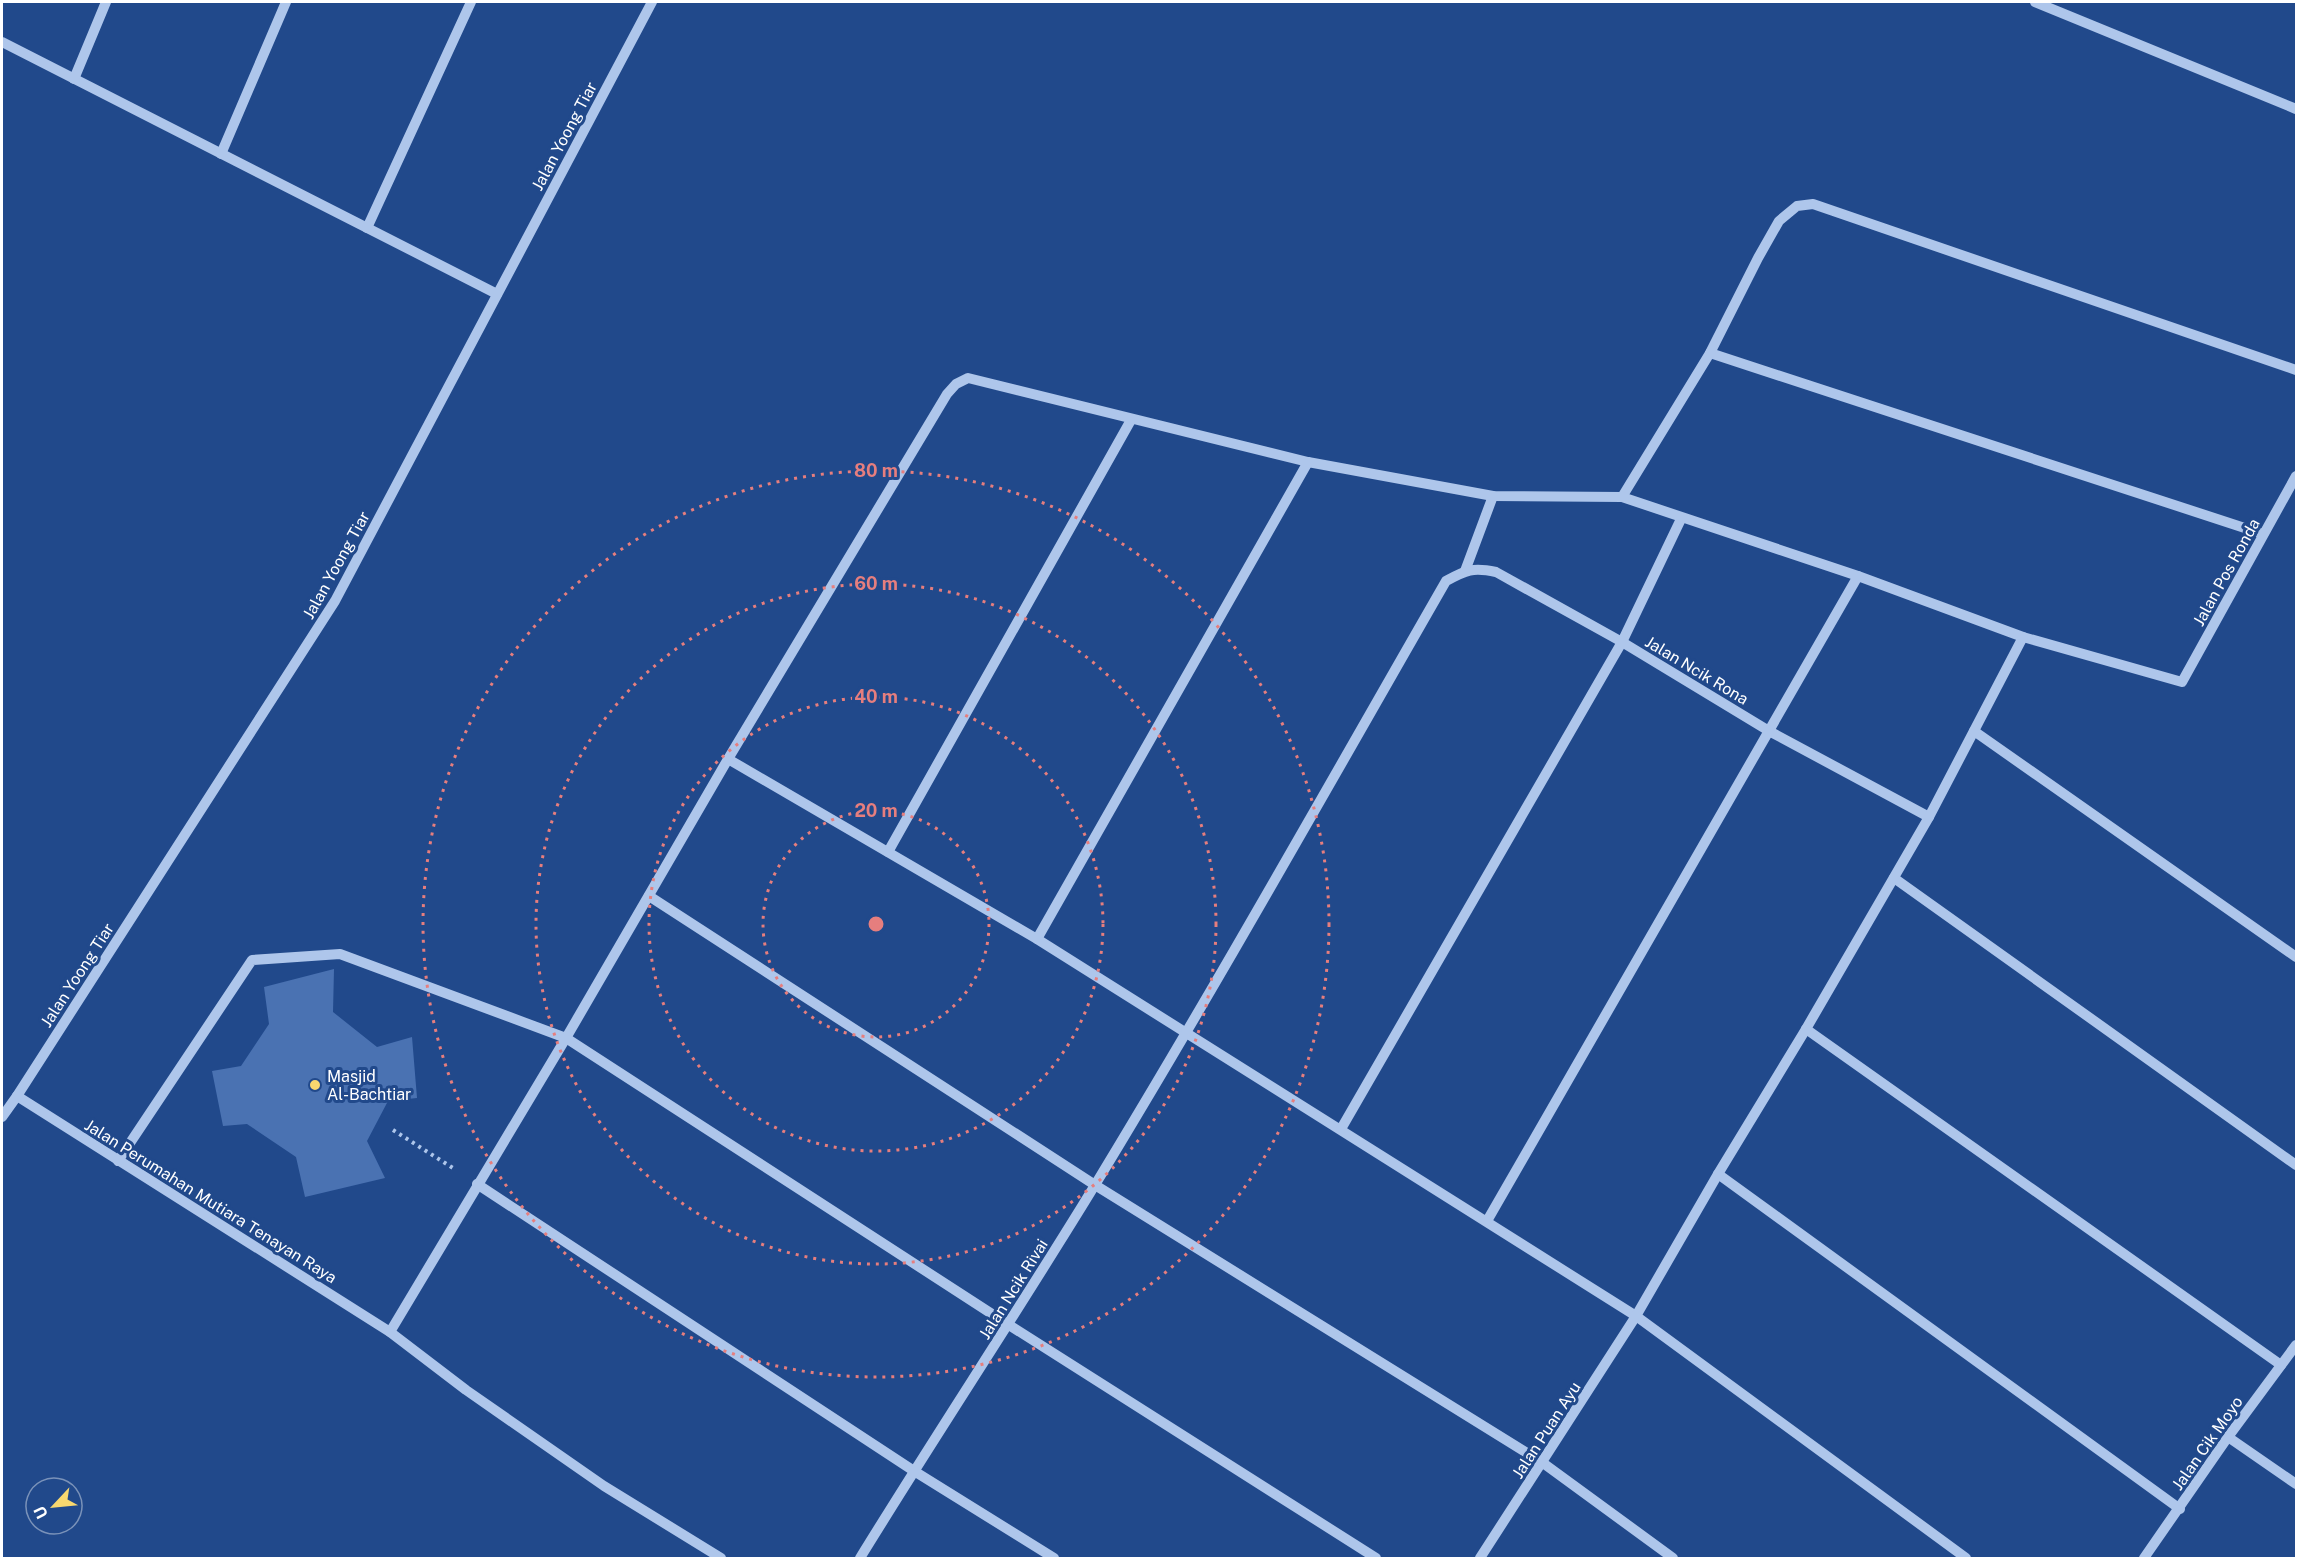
<svg xmlns="http://www.w3.org/2000/svg" width="2298" height="1560" font-family="'Public Sans',sans-serif">
<style>
.building{fill:#4a72b2}
.lines{fill:none;stroke-linecap:round;stroke-linejoin:round}
.path{stroke:#aec6eb;stroke-width:4;stroke-dasharray:3 4.5;stroke-linecap:butt}
.minor{stroke:#aec6eb;stroke-width:10}
.ring{fill:none;stroke:#e67e7e;stroke-width:3;stroke-dasharray:3 6}
.poi-dot{fill:#f8d86f;stroke:#21498b;stroke-width:2}
.labels{text-anchor:middle;stroke-width:6;stroke-linejoin:round;paint-order:stroke}
.street-label{font-size:16px;fill:#fff;stroke:#21498b}
.poi-label{font-size:16px;fill:#fff;stroke:#21498b;text-anchor:start}
.centre{fill:#e67e7e;stroke:#21498b;stroke-width:3}
.ring-label{font-size:18px;text-anchor:middle;font-weight:bold;fill:#e67e7e;stroke:#21498b;stroke-width:6;stroke-linejoin:round;paint-order:stroke}
</style>
<rect width="100%" height="100%" fill="#21498b"/>
<polygon class="building" points="334,969 333,1012 377,1047 412,1037 417,1098 388,1101 367,1141 385,1178 305,1197 296,1157 247,1124 223,1126 212,1071 241,1066 269,1024 264,987"/>
<g class="lines">
<polyline class="path" points="393,1130 456,1170"/>
<g class="minor">
<polyline points="2035,2 2296,109"/>
<polyline points="2,42 497,294"/>
<polyline points="74,79 106,2"/>
<polyline points="221,154 286,2"/>
<polyline points="367,228 471,2"/>
<polyline points="1710,353 2263,534"/>
<polyline points="1622,497 1710,353 1758,258 1779,221 1797,206 1813,204 2296,370"/>
<polyline points="1465,571 1493,496"/>
<polyline points="1974,731 2296,957"/>
<polyline points="728,759 1037,939 1636,1316 1966,1558"/>
<polyline points="888,852 1131,420"/>
<polyline points="1894,878 2296,1165"/>
<polyline points="649,896 1095,1185 1543,1463 1673,1558"/>
<polyline points="1037,939 1308,462"/>
<polyline points="1806,1029 2281,1365"/>
<polyline points="17,1096 390,1332 466,1390 604,1486 721,1558"/>
<polyline points="2,1117 17,1096 335,601 652,2"/>
<polyline points="1341,1129 1622,642 1681,519"/>
<polyline points="118,1161 252,960 340,954 566,1038 1009,1325 1376,1558"/>
<polyline points="1718,1174 2180,1509"/>
<polyline points="477,1184 914,1471 1054,1558"/>
<polyline points="1487,1221 1858,576"/>
<polyline points="390,1332 566,1038 728,759 947,394 956,384 968,378 1308,462 1493,496 1622,497 1858,576 2023,637 2182,682 2296,476"/>
<polyline points="2228,1437 2296,1484"/>
<path d="M860,1558C937,1433 1018,1311 1095,1185C1216,986 1330,783 1446,581C1466,570 1473,567 1496,572L1622,642L1769,731L1929,817"/>
<polyline points="1480,1558 1636,1316 1718,1174 1806,1029 1929,817 2023,637"/>
<polyline points="2144,1558 2228,1437 2296,1345"/>
</g>
</g>
<g class="ring">
<circle cx="876" cy="924" r="113"/>
<circle cx="876" cy="924" r="227"/>
<circle cx="876" cy="924" r="340"/>
<circle cx="876" cy="924" r="453"/>
</g>
<circle class="poi-dot" cx="315" cy="1085" r="6"/>
<g class="labels">
<g class="street-label">
<text transform="translate(564 136) rotate(-62)" y="6">Jalan Yoong Tiar</text>
<text transform="translate(336 565) rotate(-61)" y="6">Jalan Yoong Tiar</text>
<text transform="translate(2226 572) rotate(-61)" y="6">Jalan Pos Ronda</text>
<text transform="translate(1697 670) rotate(31)" y="6">Jalan Ncik Rona</text>
<text transform="translate(77 975) rotate(-57)" y="6">Jalan Yoong Tiar</text>
<text transform="translate(211 1201) rotate(32)" y="6">Jalan Perumahan Mutiara Tenayan Raya</text>
<text transform="translate(1013 1289) rotate(-58)" y="6">Jalan Ncik Rivai</text>
<text transform="translate(1546 1430) rotate(-57)" y="6">Jalan Puan Ayu</text>
<text transform="translate(2207 1443) rotate(-55)" y="6">Jalan Cik Moyo</text>
</g>
<g class="poi-label">
<text x="327" y="1082">Masjid<tspan x="327" dy="18">Al-Bachtiar</tspan></text>
</g>
</g>
<circle cx="876" cy="924" r="9" class="centre"/>
<g class="ring-label">
<text x="876" y="477">80 m</text>
<text x="876" y="590">60 m</text>
<text x="876" y="703">40 m</text>
<text x="876" y="817">20 m</text>
</g>
<rect width="2298" height="1560" fill="none" stroke="#ffffff" stroke-width="6"/>
<g transform="translate(54 1506) rotate(244)"><circle r="28" fill="#21498b" stroke="#7a92b9" stroke-width="1.5"/>
<path d="M0-4.5L10 22L0 15L-10 22Z" fill="#f8d86f"/>
<text y="-9" font-size="16" font-weight="bold" text-anchor="middle" fill="#ffffff">U</text>
</g>
</svg>
